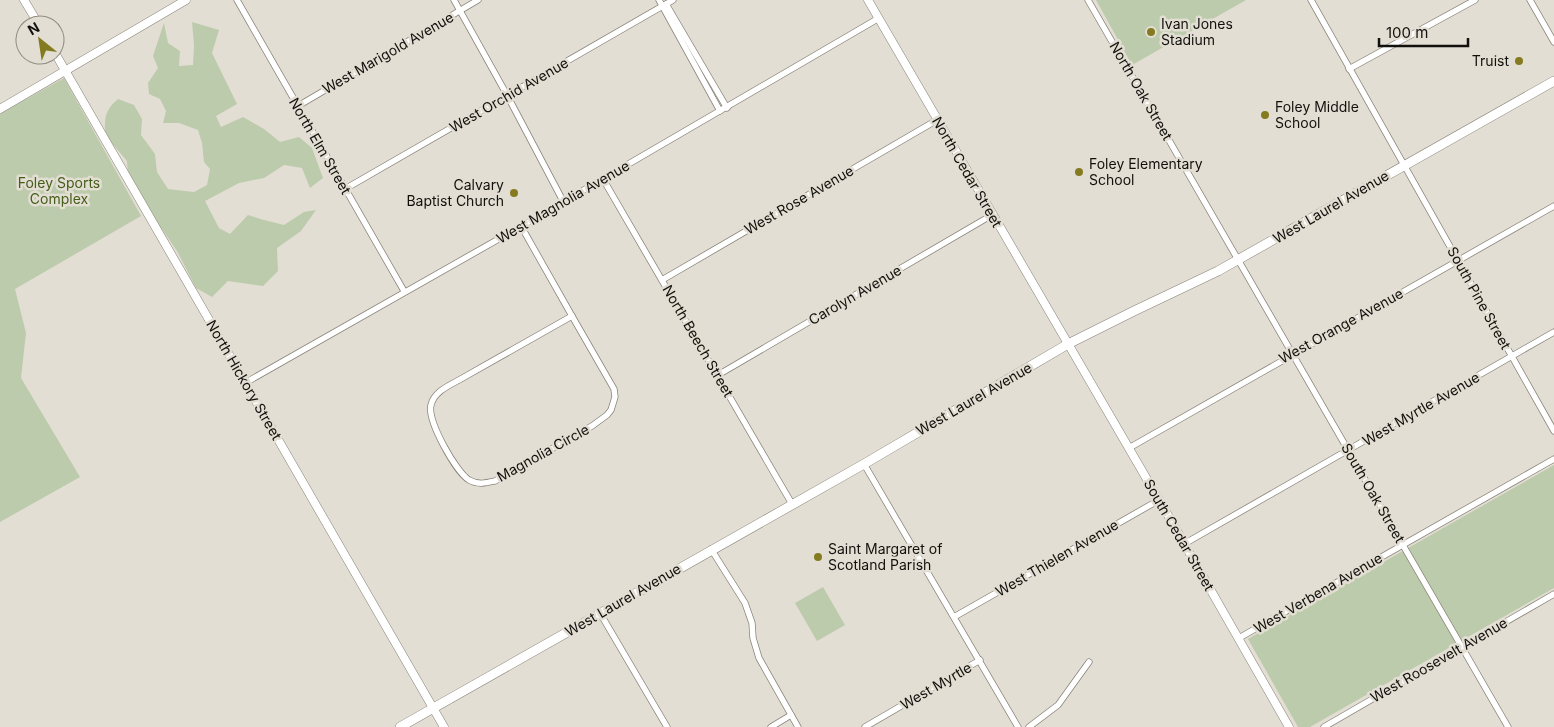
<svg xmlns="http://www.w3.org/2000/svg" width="1554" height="727" font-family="Inter,sans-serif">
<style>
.green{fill:#bccbab}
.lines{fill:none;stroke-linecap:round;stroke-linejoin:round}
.street-casing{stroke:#89847a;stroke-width:7}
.secondary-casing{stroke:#89847a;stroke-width:9}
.primary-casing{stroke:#89847a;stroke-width:10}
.street{stroke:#fff;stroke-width:5.5}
.secondary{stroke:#fff;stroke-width:8}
.primary{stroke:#fff;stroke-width:9}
.poi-dot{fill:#847b20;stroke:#e3ded3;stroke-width:2}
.labels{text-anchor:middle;stroke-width:5;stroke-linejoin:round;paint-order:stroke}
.poi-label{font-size:14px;fill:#11100c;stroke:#e3ded3;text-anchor:start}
.street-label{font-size:14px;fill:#11100c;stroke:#e3ded3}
.park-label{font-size:14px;fill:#455e19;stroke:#e3ded3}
</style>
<rect width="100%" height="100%" fill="#e3ded3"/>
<g class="green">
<polygon points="1096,0 1246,0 1132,65"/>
<path d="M192,22L219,30L212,53L237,104L216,116L221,127L243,117L264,129L280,142L299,137L312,148L323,178L310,188L302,168L284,165L264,178L239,183L205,201L219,228L230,234L248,215L264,220L284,225L304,212L316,210L301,231L277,248L278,271L263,286L228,281L212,297L196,288L177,251L162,229L140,206L128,175L127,161L105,135C105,118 104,111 118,99L134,105L142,119L141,135L155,154L157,172L168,189L194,192L207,185L210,169L204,162L202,143L198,130L179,123H163L166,111L160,99L149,94L148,83L158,68L153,56L164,23L168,43L180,51L179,66L193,65L194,45Z"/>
<polygon points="64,78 141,216 15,289 26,333 21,378 80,477 0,522 0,114"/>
<polygon points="1554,465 1554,588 1310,727 1298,727 1248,639"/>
<polygon points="823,587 845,625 817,641 795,603"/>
</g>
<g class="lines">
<g class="street-casing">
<g id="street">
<polyline points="237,0 404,291"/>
<polyline points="454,0 507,95 563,201"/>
<polyline points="659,0 720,111"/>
<polyline points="1088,0 1508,727"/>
<polyline points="1311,0 1554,431"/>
<polyline points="1530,0 1554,42"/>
<polyline points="666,4 727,108"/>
<polyline points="1349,69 1475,0"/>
<polyline points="298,106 478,0"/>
<polyline points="603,179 792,504"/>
<polyline points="345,189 673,0"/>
<polyline points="521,226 572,316"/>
<polyline points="662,280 937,120"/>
<path d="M572,316L614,389L615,397L611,410L607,415L592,426L495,481C486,483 478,485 469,480C456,472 427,421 431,405C434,392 448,386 459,380Z"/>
<polyline points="718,375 992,215"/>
<polyline points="245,383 541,215 879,18"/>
<polyline points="1129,448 1554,206"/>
<polyline points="864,464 1018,727"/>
<polyline points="1184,544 1554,332"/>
<polyline points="711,549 745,603 752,623 753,638 759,658 798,727"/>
<polyline points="600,613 667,727"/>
<polyline points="954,617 1159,500"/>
<polyline points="1239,638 1554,459"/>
<polyline points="771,727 791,715"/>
<polyline points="865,727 980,660"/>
<polyline points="1029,727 1058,705 1089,662"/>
<polyline points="1324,727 1554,594"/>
</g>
</g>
<g class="secondary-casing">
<g id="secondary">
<polyline points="24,0 39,25"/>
<polyline points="868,0 1173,524 1289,727"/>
<polyline points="55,53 444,727"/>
<polyline points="0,109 186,0"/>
</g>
</g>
<g class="primary-casing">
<polyline id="primary" points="400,727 864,464 1068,344 1134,311 1218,271 1554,81"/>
</g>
<use href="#street" class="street"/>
<use href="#secondary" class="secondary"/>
<use href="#primary" class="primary"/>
</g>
<g class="poi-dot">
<circle cx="1151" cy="32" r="5"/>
<circle cx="1519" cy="61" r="5"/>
<circle cx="1265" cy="115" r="5"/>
<circle cx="1079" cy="172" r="5"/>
<circle cx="514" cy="193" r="5"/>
<circle cx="818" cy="557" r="5"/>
</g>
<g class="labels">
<g class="poi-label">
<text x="1161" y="29">Ivan Jones<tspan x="1161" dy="16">Stadium</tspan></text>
<text x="1509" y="66" text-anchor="end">Truist</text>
<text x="1275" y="112">Foley Middle<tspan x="1275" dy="16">School</tspan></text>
<text x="1089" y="169">Foley Elementary<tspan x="1089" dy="16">School</tspan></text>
<text x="504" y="190" text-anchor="end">Calvary<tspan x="504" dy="16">Baptist Church</tspan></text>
<text x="828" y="554">Saint Margaret of<tspan x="828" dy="16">Scotland Parish</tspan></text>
</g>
<g class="street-label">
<text transform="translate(388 53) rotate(-30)" y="5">West Marigold Avenue</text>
<text transform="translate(1141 91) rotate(60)" y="5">North Oak Street</text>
<text transform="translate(509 95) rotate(-30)" y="5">West Orchid Avenue</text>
<text transform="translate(320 146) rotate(60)" y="5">North Elm Street</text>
<text transform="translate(967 172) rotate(60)" y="5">North Cedar Street</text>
<text transform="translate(799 200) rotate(-30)" y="5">West Rose Avenue</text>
<text transform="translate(563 202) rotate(-30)" y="5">West Magnolia Avenue</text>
<text transform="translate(1331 207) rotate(-30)" y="5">West Laurel Avenue</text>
<text transform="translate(855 295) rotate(-30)" y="5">Carolyn Avenue</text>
<text transform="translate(1479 298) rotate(61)" y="5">South Pine Street</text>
<text transform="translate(1341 326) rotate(-29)" y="5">West Orange Avenue</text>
<text transform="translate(698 341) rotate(60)" y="5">North Beech Street</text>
<text transform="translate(244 380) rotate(60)" y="5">North Hickory Street</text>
<text transform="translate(974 399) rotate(-30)" y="5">West Laurel Avenue</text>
<text transform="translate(1421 409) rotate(-30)" y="5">West Myrtle Avenue</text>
<text transform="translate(543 453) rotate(-29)" y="5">Magnolia Circle</text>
<text transform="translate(1373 493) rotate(60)" y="5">South Oak Street</text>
<text transform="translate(1179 535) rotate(60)" y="5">South Cedar Street</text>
<text transform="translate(1057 558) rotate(-30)" y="5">West Thielen Avenue</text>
<text transform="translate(1318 593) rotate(-30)" y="5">West Verbena Avenue</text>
<text transform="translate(623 600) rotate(-30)" y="5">West Laurel Avenue</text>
<text transform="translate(1439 660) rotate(-30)" y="5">West Roosevelt Avenue</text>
<text transform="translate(936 686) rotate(-30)" y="5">West Myrtle</text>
</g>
<g class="park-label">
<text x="59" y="188">Foley Sports<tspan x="59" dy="16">Complex</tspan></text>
</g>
</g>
<g transform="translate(40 40) rotate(330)"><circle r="24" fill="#e3ded3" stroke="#8f8c83"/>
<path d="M0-4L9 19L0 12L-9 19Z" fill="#847b20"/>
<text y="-8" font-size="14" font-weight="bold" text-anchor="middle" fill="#11100c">N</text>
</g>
<path d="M1379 38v8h89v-8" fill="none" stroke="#11100c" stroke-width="2.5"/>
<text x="1386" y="38" font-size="15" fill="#11100c" stroke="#e3ded3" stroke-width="4" paint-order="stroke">100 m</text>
</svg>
